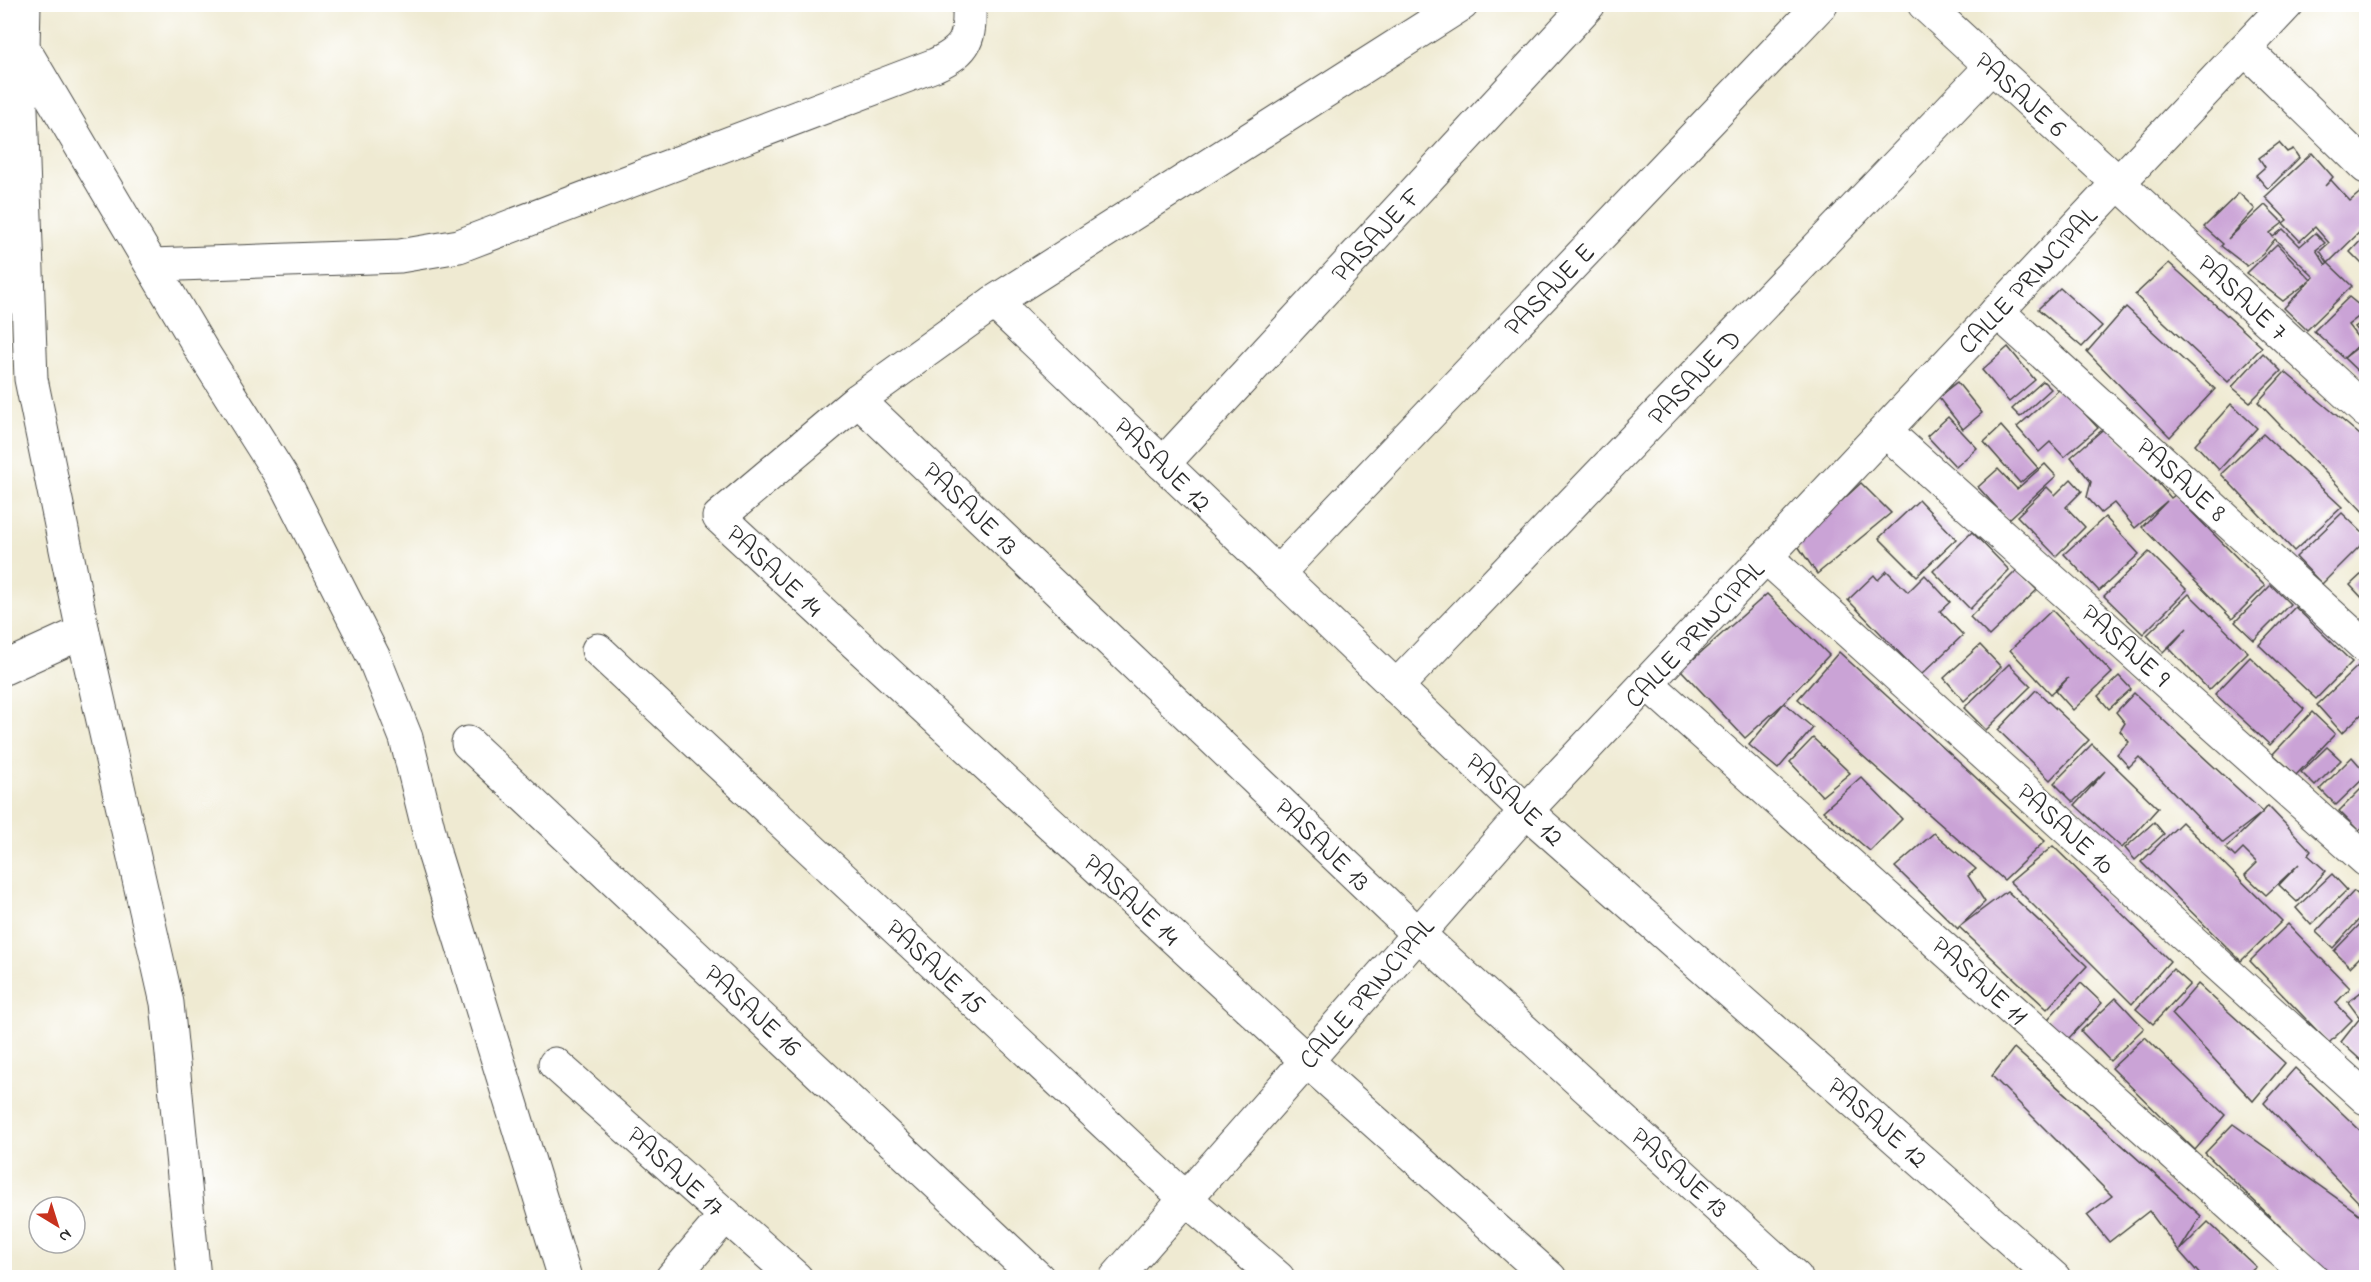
<svg xmlns="http://www.w3.org/2000/svg" width="2371" height="1282" font-family="'Indie Flower',sans-serif">
<style>
.building{fill:#caa3d6}
.lines{fill:none;stroke-linecap:round;stroke-linejoin:round}
.minor-casing{stroke:#484844;stroke-width:35}
.minor{stroke:#fff;stroke-width:33}
.labels{text-anchor:middle;stroke-width:4.5;stroke-linejoin:round;paint-order:stroke}
.street-label{font-size:27px;fill:#2b2b2b;stroke:#fff}
</style>
<rect width="100%" height="100%" fill="#fff"/>
<filter id="ink" filterUnits="userSpaceOnUse"><feTurbulence type="fractalNoise" baseFrequency=".0167" numOctaves="2"/><feDisplacementMap in="SourceGraphic" scale="12" xChannelSelector="R" yChannelSelector="G"/><feConvolveMatrix kernelMatrix="1 2 1 2 8 2 1 2 1" color-interpolation-filters="sRGB"/></filter>
<filter id="wash" filterUnits="userSpaceOnUse"><feTurbulence type="fractalNoise" baseFrequency=".008" numOctaves="4" result="noise"/><feDisplacementMap in="SourceGraphic" scale="24" xChannelSelector="R" yChannelSelector="G"/><feGaussianBlur stdDeviation="1.35" result="paint"/><feColorMatrix in="noise" values="0 0 0 0 0 0 0 0 0 0 0 0 0 0 0 0 0 1.4 0 .05"/><feComposite in="paint" operator="in"/></filter>
<g filter="url(#wash)">
<rect width="100%" height="100%" fill="#efead2"/>
<g id="blocks">
<g class="building">
<polygon points="2279,143 2287,152 2293,149 2299,158 2268,189 2256,175 2265,167 2259,158"/>
<polygon points="2312,153 2333,177 2325,186 2331,180 2350,201 2363,190 2366,194 2366,226 2328,263 2320,251 2329,243 2315,227 2300,241 2283,223 2287,220 2265,197"/>
<polygon points="2239,193 2255,209 2228,239 2265,205 2283,223 2270,233 2273,237 2283,229 2300,246 2315,233 2325,243 2316,250 2326,265 2328,263 2352,286 2307,330 2284,308 2311,280 2283,301 2247,273 2277,244 2311,280 2314,277 2275,239 2263,254 2247,266 2221,246 2223,244 2204,227"/>
<polygon points="2366,235 2366,268 2350,252"/>
<polygon points="2169,263 2262,347 2228,382 2135,295"/>
<polygon points="2060,288 2102,326 2082,347 2038,309"/>
<polygon points="2349,297 2366,311 2348,325 2361,342 2344,358 2314,331"/>
<polygon points="2126,307 2215,389 2170,437 2087,352"/>
<polygon points="2362,322 2366,325 2366,340 2355,327"/>
<polygon points="2366,341 2366,379 2344,358"/>
<polygon points="2008,347 2035,380 2009,402 1982,370"/>
<polygon points="2263,353 2281,371 2250,402 2232,387"/>
<polygon points="2285,372 2366,440 2366,515 2258,402"/>
<polygon points="2043,381 2051,389 2020,417 2012,409"/>
<polygon points="1957,382 1982,413 1963,429 1938,397"/>
<polygon points="2061,388 2098,428 2064,457 2050,442 2039,452 2017,427"/>
<polygon points="2231,404 2257,428 2219,470 2195,444"/>
<polygon points="1948,417 1977,448 1956,467 1927,436"/>
<polygon points="2108,425 2171,498 2175,495 2265,586 2232,619 2142,527 2167,501 2135,528 2114,503 2101,513 2087,497 2091,482 2071,457"/>
<polygon points="2001,426 2038,468 2020,483 1984,442"/>
<polygon points="2263,434 2342,507 2294,551 2221,474"/>
<polygon points="2045,464 2056,476 2008,520 1978,487 1998,469 2017,489"/>
<polygon points="2071,479 2082,491 2066,507 2085,527 2056,556 2017,516 2047,487 2055,495"/>
<polygon points="1861,483 1891,513 1817,574 1796,543"/>
<polygon points="1919,500 1956,539 1917,576 1879,538"/>
<polygon points="2342,513 2366,536 2366,540 2322,584 2296,557"/>
<polygon points="2105,517 2139,554 2099,591 2064,554"/>
<polygon points="1972,532 2009,570 1970,609 1933,571"/>
<polygon points="2149,552 2187,590 2143,634 2104,596"/>
<polygon points="2017,570 2037,590 1989,636 1970,617"/>
<polygon points="2366,570 2366,602 2350,585"/>
<polygon points="1887,571 1908,592 1925,575 1950,602 1940,611 1963,635 1921,675 1848,600 1874,575 1878,580"/>
<polygon points="2271,585 2290,604 2254,640 2235,622"/>
<polygon points="1767,594 1829,655 1784,703 1745,738 1681,670"/>
<polygon points="2189,594 2248,652 2209,690 2169,648 2187,628 2163,652 2147,635"/>
<polygon points="2295,607 2352,662 2316,699 2259,645"/>
<polygon points="2052,610 2112,673 2073,710 2056,691 2068,678 2051,694 2010,650"/>
<polygon points="1980,645 2001,667 1964,701 1944,678"/>
<polygon points="1839,652 2045,841 2004,880 1798,699"/>
<polygon points="2250,657 2304,709 2270,745 2215,694"/>
<polygon points="2362,662 2366,667 2366,710 2342,733 2317,705"/>
<polygon points="2009,664 2031,686 1986,730 1964,708"/>
<polygon points="2119,676 2131,689 2109,709 2098,696"/>
<polygon points="2036,690 2089,740 2050,780 1998,730"/>
<polygon points="2134,693 2263,812 2268,806 2311,851 2308,855 2326,871 2297,902 2279,885 2299,864 2266,895 2245,875 2257,863 2243,849 2235,857 2226,848 2263,812 2223,843 2139,757 2129,767 2117,754 2129,742 2120,731 2125,723 2116,712"/>
<polygon points="1784,703 1813,728 1778,769 1749,745"/>
<polygon points="2312,712 2335,734 2296,775 2273,754"/>
<polygon points="1813,738 1850,773 1822,796 1790,762"/>
<polygon points="2092,744 2158,808 2122,848 2075,805 2105,771 2073,802 2054,783"/>
<polygon points="2327,747 2341,760 2315,786 2301,772"/>
<polygon points="2352,757 2366,773 2366,776 2336,805 2320,789"/>
<polygon points="1861,777 1902,819 1870,851 1823,811"/>
<polygon points="2366,784 2366,824 2359,831 2339,811"/>
<polygon points="2154,822 2164,834 2135,860 2125,848"/>
<polygon points="2182,822 2282,921 2241,961 2141,862"/>
<polygon points="1934,833 1976,869 1968,876 1985,902 1959,927 2007,891 2087,966 2047,1009 1959,927 1958,929 1895,867"/>
<polygon points="2053,846 2170,961 2132,1004 2010,882"/>
<polygon points="2332,874 2347,890 2311,925 2296,908"/>
<polygon points="2354,891 2366,902 2366,912 2333,948 2316,932"/>
<polygon points="2366,918 2366,951 2350,967 2334,951"/>
<polygon points="2288,924 2350,988 2336,1003 2352,1020 2329,1043 2250,961"/>
<polygon points="2173,969 2190,984 2153,1024 2136,1009"/>
<polygon points="2081,983 2102,1003 2068,1039 2048,1019"/>
<polygon points="2198,984 2285,1063 2253,1101 2172,1014"/>
<polygon points="2365,989 2366,990 2366,1065 2341,1042 2360,1018 2348,1002"/>
<polygon points="2116,998 2144,1028 2110,1061 2081,1031"/>
<polygon points="2145,1037 2225,1115 2195,1150 2112,1068"/>
<polygon points="2014,1048 2201,1216 2179,1251 2208,1222 2256,1267 2243,1278 2203,1278 2179,1251 2149,1211 2109,1242 2087,1215 2112,1196 1992,1076"/>
<polygon points="2295,1068 2366,1136 2366,1210 2264,1103"/>
<polygon points="2233,1124 2366,1219 2366,1278 2333,1278 2205,1153"/>
</g>
</g>
</g>
<g filter="url(#ink)">
<use href="#blocks" fill-opacity="0" stroke="#484844" stroke-width="1.5"/>
<g class="lines">
<g class="minor-casing">
<g id="minor">
<polyline points="24,4 23,48 20,82 31,379 83,632 167,1003 194,1278"/>
<polyline points="1462,4 994,302 858,400 719,517 1307,1061 1550,1278"/>
<polyline points="1924,4 2366,411"/>
<polyline points="23,48 204,354 283,479 374,658 406,738 435,856 565,1278"/>
<polyline points="2245,49 2366,167"/>
<path d="M152,265L400,256L459,246L935,65C968,49 970,39 969,4"/>
<polyline points="994,302 1526,811 2054,1278"/>
<polyline points="1997,311 2366,647"/>
<polyline points="858,400 1418,934 1796,1278"/>
<polyline points="1885,431 2366,860"/>
<polyline points="1163,464 1589,4"/>
<polyline points="1766,557 2366,1098"/>
<polyline points="1277,574 1821,4"/>
<polyline points="598,650 1185,1198 1278,1278"/>
<polyline points="4,668 83,632"/>
<polyline points="1647,683 2312,1278"/>
<polyline points="1396,687 1992,66"/>
<polyline points="468,743 1038,1278"/>
<polyline points="555,1064 796,1278"/>
<polyline points="672,1278 726,1215"/>
<polyline points="1116,1278 1526,811 2287,4"/>
</g>
</g>
<use href="#minor" class="minor"/>
</g>
</g>
<g class="labels">
<g class="street-label">
<text transform="translate(2021 94) rotate(42)" y="9">PASAJE 6</text>
<text transform="translate(1376 234) rotate(-47)" y="9">PASAJE F</text>
<text transform="translate(2027 280) rotate(-47)" y="9">CALLE PRINCIPAL</text>
<text transform="translate(1549 289) rotate(-46)" y="9">PASAJE E</text>
<text transform="translate(2243 297) rotate(43)" y="9">PASAJE 7</text>
<text transform="translate(1694 377) rotate(-46)" y="9">PASAJE D</text>
<text transform="translate(1163 464) rotate(44)" y="9">PASAJE 12</text>
<text transform="translate(2182 479) rotate(42)" y="9">PASAJE 8</text>
<text transform="translate(971 508) rotate(44)" y="9">PASAJE 13</text>
<text transform="translate(775 570) rotate(43)" y="9">PASAJE 14</text>
<text transform="translate(1694 634) rotate(-47)" y="9">CALLE PRINCIPAL</text>
<text transform="translate(2126 645) rotate(42)" y="9">PASAJE 9</text>
<text transform="translate(1515 799) rotate(43)" y="9">PASAJE 12</text>
<text transform="translate(2066 828) rotate(42)" y="9">PASAJE 10</text>
<text transform="translate(1323 844) rotate(44)" y="9">PASAJE 13</text>
<text transform="translate(1132 899) rotate(43)" y="9">PASAJE 14</text>
<text transform="translate(936 966) rotate(43)" y="9">PASAJE 15</text>
<text transform="translate(1980 980) rotate(42)" y="9">PASAJE 11</text>
<text transform="translate(1366 993) rotate(-49)" y="9">CALLE PRINCIPAL</text>
<text transform="translate(753 1010) rotate(43)" y="9">PASAJE 16</text>
<text transform="translate(1878 1122) rotate(41)" y="9">PASAJE 12</text>
<text transform="translate(676 1171) rotate(42)" y="9">PASAJE 17</text>
<text transform="translate(1680 1172) rotate(42)" y="9">PASAJE 13</text>
</g>
</g>
<rect width="2371" height="1282" fill="none" stroke="#fff" stroke-width="24"/>
<g transform="translate(57 1225) rotate(142)"><circle r="28" fill="#ffffff" stroke="#aaaaaa" stroke-width="1.5"/>
<path d="M0-4.5L10 22L0 15L-10 22Z" fill="#c8321e"/>
<text y="-9" font-size="16" font-weight="bold" text-anchor="middle" fill="#2b2b2b">N</text>
</g>
</svg>
